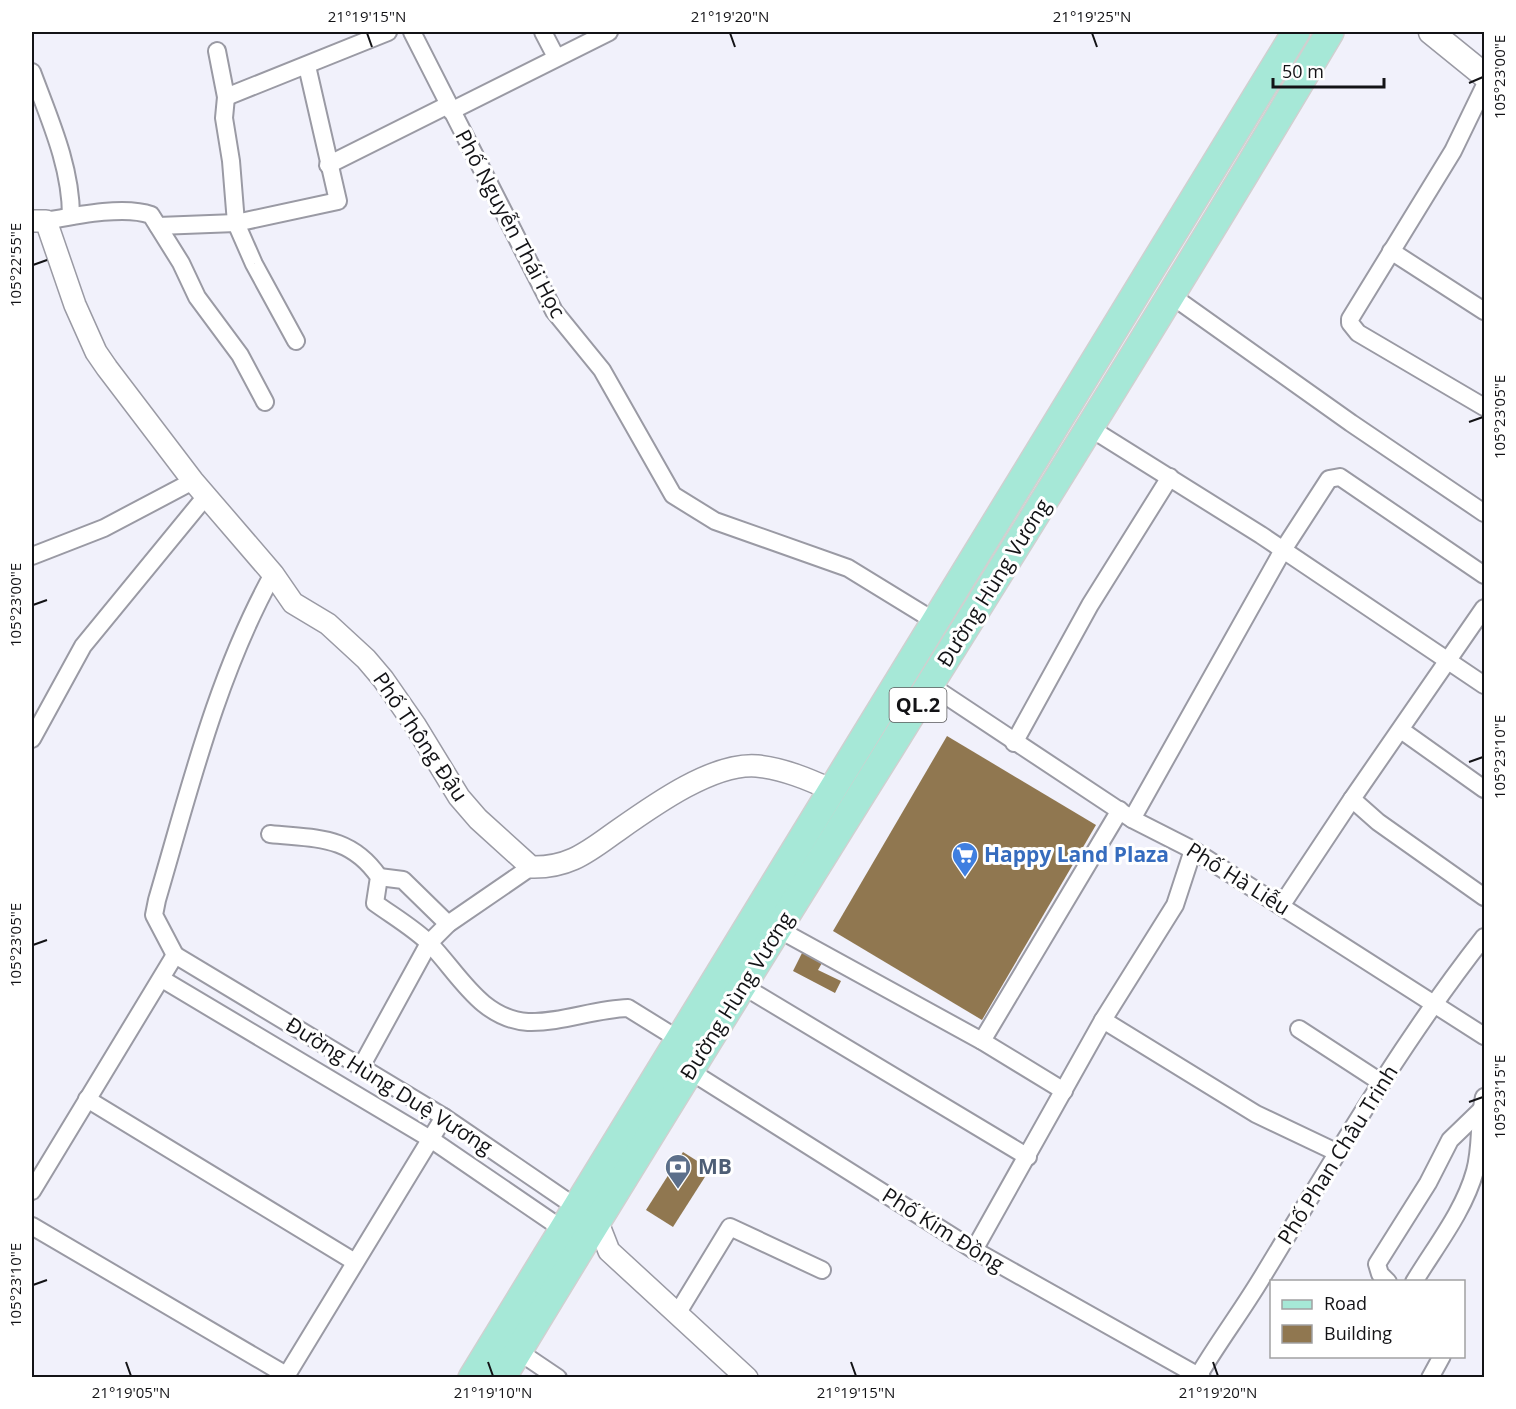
<svg xmlns="http://www.w3.org/2000/svg" width="1516" height="1409" font-family="'Open Sans',sans-serif">
<style>
.building{fill:#907750}
.lines{fill:none;stroke-linecap:round;stroke-linejoin:round}
.minor-casing{stroke:#9a9aa4;stroke-width:20}
.tertiary-casing{stroke:#9a9aa4;stroke-width:24}
.secondary-casing{stroke:#9a9aa4;stroke-width:27}
.primary-casing{stroke:#d0d0d0;stroke-width:30}
.minor{stroke:#fff;stroke-width:16}
.tertiary{stroke:#fff;stroke-width:21}
.secondary{stroke:#fff;stroke-width:24}
.primary{stroke:#a6e8d7;stroke-width:27}
.ticks{fill:none;stroke:#131316;stroke-width:2}
.labels{text-anchor:middle;stroke-width:6;stroke-linejoin:round;paint-order:stroke}
.shield{fill:#fff;stroke:#5a5a5c;stroke-width:1.5}
.shield-label{font-size:20px;font-weight:bold;fill:#131316}
.street-label{font-size:21px;fill:#131316;stroke:#fff}
.shop-label{font-size:21px;font-weight:bold;fill:#366cbe;stroke:#fff;text-anchor:start}
.service-label{font-size:21px;font-weight:bold;fill:#4e5e75;stroke:#fff;text-anchor:start}
.neatline{fill:none;stroke:#131316;stroke-width:2}
.ticks-label{font-size:15px;text-anchor:middle;fill:#131316}
</style>
<rect width="100%" height="100%" fill="#f1f1fb"/>
<g class="building">
<polygon points="947,736 1096,825 982,1020 833,931"/>
<polygon points="804,949 819,957 817,960 822,963 818,970 841,981 835,993 793,971"/>
<polygon points="683,1152 710,1169 673,1227 646,1210"/>
</g>
<g class="lines">
<g class="minor-casing">
<g id="minor">
<polyline points="412,32 554,311 602,370 673,495 715,521 848,568 936,622"/>
<polyline points="543,32 556,57"/>
<polyline points="217,51 226,97 224,118 231,161 236,223 254,264 296,341"/>
<path d="M32,72C49,118 71,166 71,216"/>
<polyline points="1484,87 1453,151 1350,319 1350,323 1358,333 1484,407"/>
<polyline points="226,97 388,32"/>
<polyline points="451,111 609,32"/>
<polyline points="328,165 448,105"/>
<path d="M46,221C73,216 124,205 151,215L181,263L197,297L240,355L265,402"/>
<polyline points="158,226 236,223 338,201 307,66"/>
<polyline points="1391,251 1484,311"/>
<polyline points="1172,296 1351,423 1484,513"/>
<polyline points="1090,428 1261,535 1484,685"/>
<polyline points="32,556 104,528 193,481"/>
<polyline points="1484,608 1352,799 1378,822 1484,897"/>
<polyline points="930,685 1132,819 1193,850 1484,1036"/>
<polyline points="1401,730 1484,789"/>
<polyline points="32,739 83,646 206,496"/>
<polyline points="1014,743 1090,605 1170,477"/>
<polyline points="1132,819 1283,550 1329,479 1340,477 1484,575"/>
<path d="M270,834C316,839 350,835 379,877L375,903C393,916 415,929 430,944C459,974 481,1019 528,1022C562,1023 594,1009 628,1008L678,1039"/>
<polyline points="379,877 403,880 448,924"/>
<polyline points="1281,906 1352,799"/>
<polyline points="778,929 982,1041 1064,1091"/>
<polyline points="175,955 444,1117 583,1212"/>
<path d="M175,955L154,915L157,900C189,791 217,675 273,574"/>
<polyline points="162,979 432,1140 571,1235"/>
<polyline points="743,986 1028,1157"/>
<polyline points="1103,1020 1256,1114 1336,1152"/>
<polyline points="1299,1029 1382,1083"/>
<polyline points="982,1041 1120,810"/>
<polyline points="361,1067 429,943 448,924 531,867"/>
<polyline points="690,1071 974,1250 1202,1378"/>
<polyline points="87,1099 355,1262"/>
<polyline points="32,1191 175,955"/>
<polyline points="32,1226 286,1375"/>
<polyline points="974,1250 1103,1020 1175,905 1193,850"/>
<polyline points="1388,1282 1380,1274 1377,1264 1428,1183 1450,1140 1480,1111"/>
<path d="M1414,1282C1435,1247 1464,1211 1475,1171C1482,1146 1478,1121 1484,1097"/>
<polyline points="677,1314 730,1227 822,1270"/>
<polyline points="518,1351 558,1378"/>
<polyline points="285,1378 444,1117"/>
<path d="M1197,1378C1217,1344 1241,1312 1261,1279C1332,1162 1400,1044 1484,937"/>
<polyline points="1430,1378 1442,1356"/>
</g>
</g>
<g class="tertiary-casing">
<g id="tertiary">
<path d="M32,221H46L75,305L96,352L107,368L193,481L273,574L293,603L328,624L366,659L383,679L415,725L459,797L478,819L531,867C565,868 584,855 610,836C647,810 711,762 757,766C784,769 808,779 832,790"/>
<polyline points="598,1223 609,1251 747,1378"/>
</g>
</g>
<g class="secondary-casing">
<polyline id="secondary" points="1431,32 1484,75"/>
</g>
<g class="primary-casing">
<g id="primary">
<polyline points="472,1378 1296,32"/>
<path d="M502,1378C774,926 1061,484 1330,32"/>
</g>
</g>
<use href="#minor" class="minor"/>
<use href="#tertiary" class="tertiary"/>
<use href="#secondary" class="secondary"/>
<use href="#primary" class="primary"/>
</g>
<path class="ticks" d="M367,33L372,47M730,33L735,47M1092,33L1097,47M1469,83L1483,77M33,265L47,260M1469,422L1483,417M33,605L47,600M1469,762L1483,757M33,945L47,940M1469,1102L1483,1097M33,1285L47,1280M126,1362L131,1376M488,1362L493,1376M851,1362L856,1376M1213,1362L1218,1376"/>
<defs>
<g id="supermarket-pin" transform="scale(1.35)"><path d="M0 17L-7.5 6A9.5 9.5 0 1 1 7.5 6Z" fill="#3f7fe0" stroke="#fff"/><path d="M-6-5.5h2.5l.6 2H6L4.5 2H-2.5L-4.4-4H-6ZM-1.5 3.2a1.3 1.3 0 1 0 .1 0ZM3 3.2a1.3 1.3 0 1 0 .1 0Z" fill="#fff"/></g>
<g id="bank-pin" transform="scale(1.35)"><path d="M0 17L-7.5 6A9.5 9.5 0 1 1 7.5 6Z" fill="#5c6f8a" stroke="#fff"/><path d="M-6-4H6V4H-6ZM0-2.3a2.3 2.3 0 1 0 0 4.6a2.3 2.3 0 1 0 0-4.6Z" fill="#fff"/></g>
</defs>
<g fill-rule="evenodd">
<use href="#supermarket-pin" x="965" y="855"/>
<use href="#bank-pin" x="678" y="1167"/>
</g>
<g class="labels">
<rect class="shield" x="889.5" y="688" width="57" height="34" rx="4.5"/>
<g class="shield-label">
<text x="918" y="712">QL.2</text>
</g>
<g class="street-label">
<text transform="translate(510 224) rotate(62)" y="7">Phố Nguyễn Thái Học</text>
<text transform="translate(994 583) rotate(-58)" y="7">Đường Hùng Vương</text>
<text transform="translate(420 737) rotate(56)" y="7">Phố Thông Đậu</text>
<text transform="translate(1238 879) rotate(32)" y="7">Phố Hà Liễu</text>
<text transform="translate(737 996) rotate(-58)" y="7">Đường Hùng Vương</text>
<text transform="translate(389 1086) rotate(32)" y="7">Đường Hùng Duệ Vương</text>
<text transform="translate(1338 1155) rotate(-58)" y="7">Phố Phan Châu Trinh</text>
<text transform="translate(943 1230) rotate(32)" y="7">Phố Kim Đồng</text>
</g>
<g class="shop-label">
<text x="984" y="862">Happy Land Plaza</text>
</g>
<g class="service-label">
<text x="698" y="1174">MB</text>
</g>
</g>
<rect width="1516" height="1409" fill="none" stroke="#ffffff" stroke-width="66"/>
<rect x="1270" y="1280" width="195" height="78" fill="#ffffff" stroke="#a1a1a2" stroke-width="1.5"/>
<rect x="1282" y="1300" width="30" height="9" fill="#a6e8d7" stroke="#a1a1a2" stroke-width="1.5"/>
<text x="1324" y="1310" font-size="18" fill="#131316">Road</text>
<rect x="1282" y="1325" width="30" height="18" fill="#907750" stroke="#a1a1a2" stroke-width="1.5"/>
<text x="1324" y="1340" font-size="18" fill="#131316">Building</text>
<path d="M1273 78v9h111v-9" fill="none" stroke="#131316" stroke-width="3"/>
<text x="1282" y="78" font-size="18" fill="#131316" stroke="#ffffff" stroke-width="4.5" paint-order="stroke">50 m</text>
<rect x="33" y="33" width="1450" height="1343" class="neatline"/>
<g class="ticks-label">
<text x="367" y="22">21°19'15"N</text>
<text x="730" y="22">21°19'20"N</text>
<text x="1092" y="22">21°19'25"N</text>
<text transform="translate(1500 77) rotate(-90)" y="5">105°23'00"E</text>
<text transform="translate(16 265) rotate(-90)" y="5">105°22'55"E</text>
<text transform="translate(1500 417) rotate(-90)" y="5">105°23'05"E</text>
<text transform="translate(16 605) rotate(-90)" y="5">105°23'00"E</text>
<text transform="translate(1500 757) rotate(-90)" y="5">105°23'10"E</text>
<text transform="translate(16 945) rotate(-90)" y="5">105°23'05"E</text>
<text transform="translate(1500 1097) rotate(-90)" y="5">105°23'15"E</text>
<text transform="translate(16 1285) rotate(-90)" y="5">105°23'10"E</text>
<text x="131" y="1398">21°19'05"N</text>
<text x="493" y="1398">21°19'10"N</text>
<text x="856" y="1398">21°19'15"N</text>
<text x="1218" y="1398">21°19'20"N</text>
</g>
</svg>
